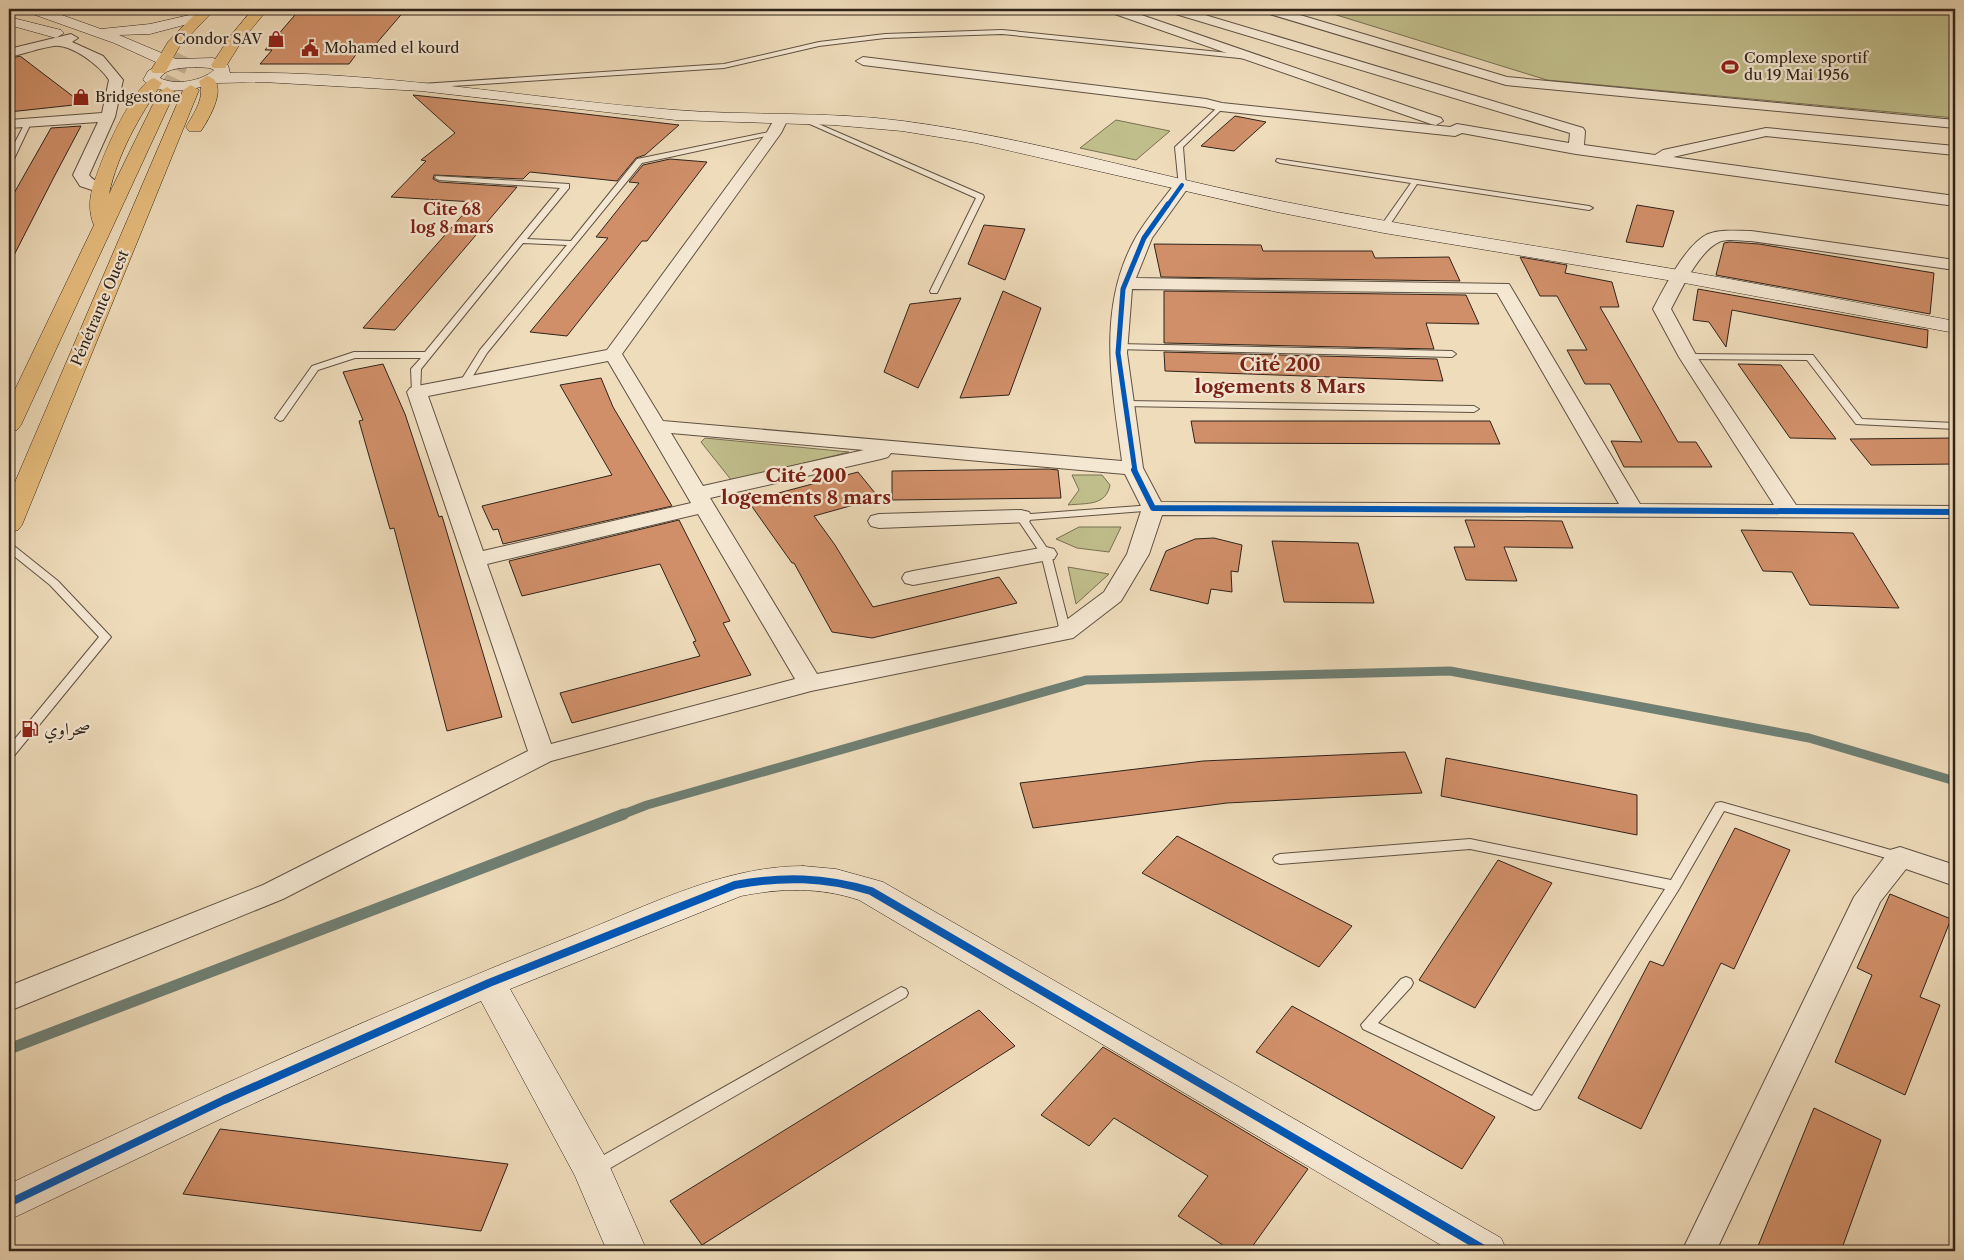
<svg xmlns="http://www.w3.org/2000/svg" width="1964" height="1260" font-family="'Libre Caslon Text',Amiri,serif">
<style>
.green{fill:#c0be8b;stroke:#787053}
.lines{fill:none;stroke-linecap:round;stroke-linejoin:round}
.stream-far1{stroke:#6f7f73;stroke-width:9}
.stream{stroke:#6f7f73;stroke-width:11}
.building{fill:#d08f69;stroke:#2f231b}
.highway-tunnel{stroke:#c9b79b;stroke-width:16;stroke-dasharray:16 8;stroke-linecap:butt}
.lane-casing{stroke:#5f5143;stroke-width:2}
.street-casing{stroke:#5f5143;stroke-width:2}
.secondary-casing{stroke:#2f231b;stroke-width:1}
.highway-casing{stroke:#2f231b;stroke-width:1}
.lane{fill:#f5e8d3;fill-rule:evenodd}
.street{fill:#f5e8d3;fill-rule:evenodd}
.secondary{fill:#f5e8d3;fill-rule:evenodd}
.highway{fill:#e8be7e;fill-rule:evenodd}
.cycleway-far3-casing{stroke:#f5e8d3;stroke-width:5.5}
.cycleway-far2-casing{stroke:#f5e8d3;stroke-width:8}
.cycleway-far1-casing{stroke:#f5e8d3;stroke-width:9}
.cycleway-casing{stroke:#f5e8d3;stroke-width:11}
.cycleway-far3{stroke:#0057b8;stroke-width:4}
.cycleway-far2{stroke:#0057b8;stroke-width:5}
.cycleway-far1{stroke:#0057b8;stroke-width:6}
.cycleway{stroke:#0057b8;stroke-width:8}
.labels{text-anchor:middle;stroke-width:4.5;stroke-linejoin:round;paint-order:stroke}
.far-poi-label{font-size:15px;fill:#2f231b;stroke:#f5e8d3;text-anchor:start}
.far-street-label{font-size:15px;fill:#2f231b;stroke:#f5e8d3}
.far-neighbourhood-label{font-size:16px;font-weight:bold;fill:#7a1f14;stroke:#f5e8d3}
.poi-label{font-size:18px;fill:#2f231b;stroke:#f5e8d3;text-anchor:start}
.neighbourhood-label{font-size:19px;font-weight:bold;fill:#7a1f14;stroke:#f5e8d3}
</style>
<rect width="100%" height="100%" fill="#efdcbb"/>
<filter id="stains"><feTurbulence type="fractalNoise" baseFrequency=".004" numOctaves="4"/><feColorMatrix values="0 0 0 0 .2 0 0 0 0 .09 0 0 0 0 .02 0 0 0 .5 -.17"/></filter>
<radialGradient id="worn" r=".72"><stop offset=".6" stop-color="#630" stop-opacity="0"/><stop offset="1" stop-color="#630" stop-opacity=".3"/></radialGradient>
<g class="green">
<polygon points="1317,9 1955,9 1955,118 1547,80"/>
<polygon points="1116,120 1170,131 1136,160 1080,148"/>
<polygon points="705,438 849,452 732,481 701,442"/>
<path d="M1072,475H1102L1110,485C1106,506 1087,503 1068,505L1079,490Z"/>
<polygon points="1079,527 1121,527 1109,552 1077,548 1056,539"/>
<polygon points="1068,567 1109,574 1076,604"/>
</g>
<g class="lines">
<polyline class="stream-far1" points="621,815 647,805 1086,680 1450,671 1809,738 1955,781"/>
<polyline class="stream" points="9,1049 624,814"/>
</g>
<g class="building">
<polygon points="300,9 406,9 369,52 358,52 349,64 260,64 272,50 265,50"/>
<polygon points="20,56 83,104 9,112 9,59"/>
<polygon points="413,95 542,109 679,125 645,155 636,158 617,181 530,172 523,179 434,175 433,179 439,182 517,187 395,330 363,328 474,202 391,197 426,161 421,160 455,133"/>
<polygon points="1235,116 1266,122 1234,151 1201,146"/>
<polygon points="81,126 54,177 9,265 9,202 51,128"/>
<polygon points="670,159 707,162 647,241 642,241 567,336 530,332 608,238 596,237 639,183 629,182 643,165"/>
<polygon points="1637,205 1674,211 1663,247 1626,242"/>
<polygon points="984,225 1025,229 1005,280 968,264"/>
<polygon points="1730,242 1759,244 1934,273 1930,314 1716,275 1724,243"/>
<polygon points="1154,244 1261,245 1263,251 1372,251 1375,258 1449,257 1460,281 1161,277"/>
<polygon points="1520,257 1567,265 1565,273 1612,282 1619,307 1600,307 1678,442 1696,442 1712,467 1624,467 1611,441 1642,442 1610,384 1585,384 1567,350 1587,350 1557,296 1540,296"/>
<polygon points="1698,289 1928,330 1927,348 1732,310 1726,347 1709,322 1693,320"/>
<polygon points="1003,291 1041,308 1009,395 960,398"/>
<polygon points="1164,291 1466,295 1479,324 1426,323 1434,349 1164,343"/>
<polygon points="961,298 918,388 884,372 910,304"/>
<polygon points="1164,352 1437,359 1443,381 1165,371"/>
<polygon points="383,364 405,414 439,517 442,516 502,717 447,731 394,528 390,529 359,421 363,420 343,372"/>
<polygon points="1738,364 1781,365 1836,439 1790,438"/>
<polygon points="601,378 613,407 672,506 503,544 498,529 493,530 482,506 612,475 560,385"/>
<polygon points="1191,421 1490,421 1500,444 1195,443"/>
<polygon points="1955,438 1955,464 1871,465 1850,439"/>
<polygon points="1049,469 1058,470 1061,498 892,500 892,471"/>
<polygon points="858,472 879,498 814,516 835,545 873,607 999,577 1017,603 872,638 832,632 794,563 792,563 748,501"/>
<polygon points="679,520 730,621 723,623 751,675 572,723 560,693 700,656 693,642 696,641 660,564 522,596 509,561"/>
<polygon points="1465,520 1562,521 1573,548 1504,547 1517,581 1466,580 1454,547 1475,547"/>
<polygon points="1741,530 1853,533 1899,608 1810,605 1792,572 1763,571"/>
<polygon points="1214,538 1242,545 1238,572 1231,571 1232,592 1211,589 1208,604 1150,590 1166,551 1195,539"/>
<polygon points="1272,541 1358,543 1374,603 1284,602"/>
<polygon points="1405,752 1422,793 1227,803 1033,828 1020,783 1203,761"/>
<polygon points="1446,758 1637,795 1637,835 1441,796"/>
<polygon points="1735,828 1790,850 1734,969 1721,963 1641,1129 1578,1098 1650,961 1663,966"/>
<polygon points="1177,836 1352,926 1319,967 1142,873"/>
<polygon points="1498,860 1552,883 1475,1008 1419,980"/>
<polygon points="1890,894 1951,919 1920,997 1940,1005 1905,1095 1835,1062 1872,975 1857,968"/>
<polygon points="1292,1006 1495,1117 1462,1169 1256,1052"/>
<polygon points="979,1010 1015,1046 702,1245 670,1201"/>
<polygon points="1103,1047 1308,1169 1249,1251 1232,1251 1178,1216 1208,1176 1114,1118 1089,1146 1041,1115"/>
<polygon points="1814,1108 1881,1140 1841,1251 1756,1251"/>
<polygon points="220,1129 508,1164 481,1231 183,1194"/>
</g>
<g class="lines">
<polyline class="highway-tunnel" points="167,92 185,54"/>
<g class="lane-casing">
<g id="lane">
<polygon points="1002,30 1249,55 1252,57 1249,59 1002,34 885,38 819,46 724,68 421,88 418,86 421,84 724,64 819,42 885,34"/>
<polygon points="1219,106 1224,107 1183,147 1186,185 1179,187 1175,147"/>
<polygon points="803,119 807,119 983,195 984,197 937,293 931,293 930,291 976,198 803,121"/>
<polygon points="28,121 31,123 13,161 9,163 9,154 25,123"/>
<polygon points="774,131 776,132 776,134 642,163 487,353 468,384 465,385 460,382 480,350 567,245 523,243 421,369 420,394 417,395 412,392 411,369 421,358 355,358 318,370 283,420 280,421 275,418 312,366 354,352 425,352 560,188 439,180 435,178 436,176 569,184 569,188 527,239 571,241 637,159"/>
<polygon points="1277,159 1589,206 1593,208 1589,210 1417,184 1387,229 1384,229 1380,227 1411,183 1280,163 1276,161"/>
<polygon points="1118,344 1452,351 1456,354 1452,357 1115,349 1115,345"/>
<polygon points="1688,354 1813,355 1862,419 1955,423 1955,429 1856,424 1807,360 1685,359 1684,357"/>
<polygon points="1125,401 1474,406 1479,409 1474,412 1122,406 1120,404"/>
<polygon points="1153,505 1157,506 1158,508 1157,510 1028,520 1051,554 1071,633 1069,635 1061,635 1041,554 1016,517 1017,515"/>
<polygon points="9,544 13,545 58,581 111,637 13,757 9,758 9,746 99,637 50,585 9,552"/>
<polygon points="1721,802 1905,854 1907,857 1905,860 1900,862 1724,811 1679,889 1540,1109 1535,1110 1363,1029 1361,1025 1401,979 1406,977 1411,979 1413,983 1411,987 1378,1023 1532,1096 1665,889 1470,849 1280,864 1275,862 1273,859 1275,856 1280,854 1470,839 1671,880 1716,803"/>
<polygon points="901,987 906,989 908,993 906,997 600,1174 594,1176 588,1174 586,1169 588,1164"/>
</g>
</g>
<g class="street-casing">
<g id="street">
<polygon points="1107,9 1124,9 1441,118 1443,121 1436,125 1431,124 1109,12"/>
<polygon points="1167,9 1185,9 1583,128 1585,131 1584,145 1655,155 1663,150 1766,128 1955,146 1955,155 1766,136 1673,157 1955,196 1955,206 1576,154 1462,133 1455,136 1221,111 1205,107 863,65 856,61 863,57 1206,99 1222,103 1450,127 1457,124 1569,143 1570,133 1169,12"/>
<polygon points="1261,9 1280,9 1507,77 1955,120 1955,128 1506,85 1263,12"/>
<path d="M71,34L78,38L72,42L103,56L123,80L115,117L89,175C94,183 104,181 109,188L101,193L80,186L73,175L98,122L9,128V120L102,113L109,80C100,66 72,44 54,46C39,48 24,54 9,57V49Z"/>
<path d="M781,115L788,119L781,133L622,354L663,421L1122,461C1112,385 1096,308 1136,237C1147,218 1163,200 1176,182L1182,180L1190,185L1152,238L1136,278L1509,284L1640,504L1774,505L1679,357L1653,309C1664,288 1686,244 1708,234C1722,229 1737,231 1751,231L1955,260V270L1751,241C1741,241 1728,238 1719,242C1699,251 1681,290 1671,309L1697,357L1796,505L1955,506V518L1162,515L1149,554L1121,601L1073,638L811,691L551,761L283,899L9,1011V986L263,885L528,751L407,392L410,388L417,386L607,350L767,132L776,116ZM1132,289L1497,293L1619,504L1161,502L1143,468L1127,353ZM608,361L691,503L483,551L428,396ZM671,433L864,450L703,486ZM891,453L1125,474L1142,508L1127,554L1104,592L1057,627L817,674L710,498L881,459L888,457ZM698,514L795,679L551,744L487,564Z"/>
<polygon points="1021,510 1029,512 1032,517 1029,522 879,528 871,526 868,521 871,516 879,514"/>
<polygon points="1046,547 1054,549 1057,554 1054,559 913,585 905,583 902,578 905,573 913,571"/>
<polygon points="1900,847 1955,865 1955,886 1906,869 1880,902 1716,1251 1682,1251 1854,897 1890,850"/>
</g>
</g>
<g class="secondary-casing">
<g id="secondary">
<path d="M25,9H45L101,29L150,24L198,13L203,14L205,17L203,20L150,34L119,35L176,59L213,58L228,65L230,73C379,70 527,99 675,110C751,116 828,111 903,121C1031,138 1155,176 1281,201C1413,228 1546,247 1679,270C1771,286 1863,304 1955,321V333L1679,282L1384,233L1277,212L976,143L902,131L833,125L676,120L421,91L263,82L217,83L188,90L166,91L152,87L143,80L148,71L160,64L114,43L27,12ZM196,67L210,68L214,70C202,81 175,86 160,78C167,67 184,68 196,67Z"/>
<polygon points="9,17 61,30 64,33 56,38 9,25"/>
<path d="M803,866L836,869L883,882L1501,1238L1507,1251H1451L859,900C820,887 781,888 741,896L510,989L606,1158L647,1251H607L575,1176L481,1001L237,1111L9,1220V1184C195,1096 382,1011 574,935C648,906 723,866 803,866Z"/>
</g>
</g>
<g class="highway-casing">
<g id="highway">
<polygon points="200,9 215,9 179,47 165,73 153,73 151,70 168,42"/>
<polygon points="253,9 268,9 243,39 225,68 213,68 211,65 232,34"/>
<path d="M207,76C231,82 209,119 201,131H189L186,127C194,113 206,97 199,81Z"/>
<path d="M154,78L162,83C139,117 118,153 109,194L159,92L167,87L175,92L21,425L17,430L9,432V402L94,225C90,217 89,204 91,195C95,171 132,84 154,78Z"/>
<polygon points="191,85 199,90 22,525 18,530 9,533 9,496 183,90"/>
</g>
</g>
<use href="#lane" class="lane"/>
<use href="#street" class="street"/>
<use href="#secondary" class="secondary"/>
<use href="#highway" class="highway"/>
<g class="cycleway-far3-casing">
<polyline id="cycleway-far3" points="1167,206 1182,185"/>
</g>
<g class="cycleway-far2-casing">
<polyline id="cycleway-far2" points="1135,471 1118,353 1123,289 1144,238 1168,204"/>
</g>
<g class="cycleway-far1-casing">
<polyline id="cycleway-far1" points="1134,470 1153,508 1955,512"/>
</g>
<g class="cycleway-casing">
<path id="cycleway" d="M9,1203L224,1100L489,983L735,885C783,876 824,877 871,891L1487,1251"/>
</g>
<use href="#cycleway-far3" class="cycleway-far3"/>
<use href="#cycleway-far2" class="cycleway-far2"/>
<use href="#cycleway-far1" class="cycleway-far1"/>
<use href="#cycleway" class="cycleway"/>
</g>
<defs>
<g id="shop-bare" transform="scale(1.35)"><path d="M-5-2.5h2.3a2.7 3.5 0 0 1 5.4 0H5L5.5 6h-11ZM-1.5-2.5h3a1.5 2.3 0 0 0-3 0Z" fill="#8f2418" stroke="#f5e8d3" stroke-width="2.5" paint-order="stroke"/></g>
<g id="civic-bare" transform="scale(1.35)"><path d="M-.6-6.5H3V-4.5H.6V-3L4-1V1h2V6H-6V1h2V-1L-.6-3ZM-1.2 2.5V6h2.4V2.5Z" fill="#8f2418" stroke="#f5e8d3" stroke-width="2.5" paint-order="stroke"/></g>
<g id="stadium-bare" transform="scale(1.35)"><path d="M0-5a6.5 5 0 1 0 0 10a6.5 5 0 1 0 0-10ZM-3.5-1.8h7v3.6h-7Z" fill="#8f2418" stroke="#f5e8d3" stroke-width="2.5" paint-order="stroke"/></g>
<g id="fuel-bare" transform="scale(1.35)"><path d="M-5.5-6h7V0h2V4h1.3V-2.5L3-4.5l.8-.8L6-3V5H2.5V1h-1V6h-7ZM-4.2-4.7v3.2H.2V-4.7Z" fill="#8f2418" stroke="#f5e8d3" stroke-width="2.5" paint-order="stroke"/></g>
</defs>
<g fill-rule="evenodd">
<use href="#shop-bare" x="276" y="39"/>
<use href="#civic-bare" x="310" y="48"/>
<use href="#stadium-bare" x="1730" y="67"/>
<use href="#shop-bare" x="81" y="97"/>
<use href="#fuel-bare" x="30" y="729"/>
</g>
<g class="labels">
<g class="far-poi-label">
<text x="262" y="44" text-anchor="end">Condor SAV</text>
<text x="324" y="53">Mohamed el kourd</text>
<text x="1744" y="63">Complexe sportif<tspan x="1744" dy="17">du 19 Mai 1956</tspan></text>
<text x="95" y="102">Bridgestone</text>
</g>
<g class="far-street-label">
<text transform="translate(100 308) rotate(-67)" y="5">Pénétrante Ouest</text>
</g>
<g class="far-neighbourhood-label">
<text x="452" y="215">Cite 68<tspan x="452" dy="18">log 8 mars</tspan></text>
</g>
<g class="poi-label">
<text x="44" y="735">صحراوي</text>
</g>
<g class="neighbourhood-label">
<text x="1280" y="371">Cité 200<tspan x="1280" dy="22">logements 8 Mars</tspan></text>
<text x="806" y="482">Cité 200<tspan x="806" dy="22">logements 8 mars</tspan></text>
</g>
</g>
<rect width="1964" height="1260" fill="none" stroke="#efdcbb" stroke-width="30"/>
<rect x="10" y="10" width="1944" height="1240" fill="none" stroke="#2f231b" stroke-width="2.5"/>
<rect x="15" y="15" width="1934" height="1230" fill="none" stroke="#2f231b"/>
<rect width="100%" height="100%" filter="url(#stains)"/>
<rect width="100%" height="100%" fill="url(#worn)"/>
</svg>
